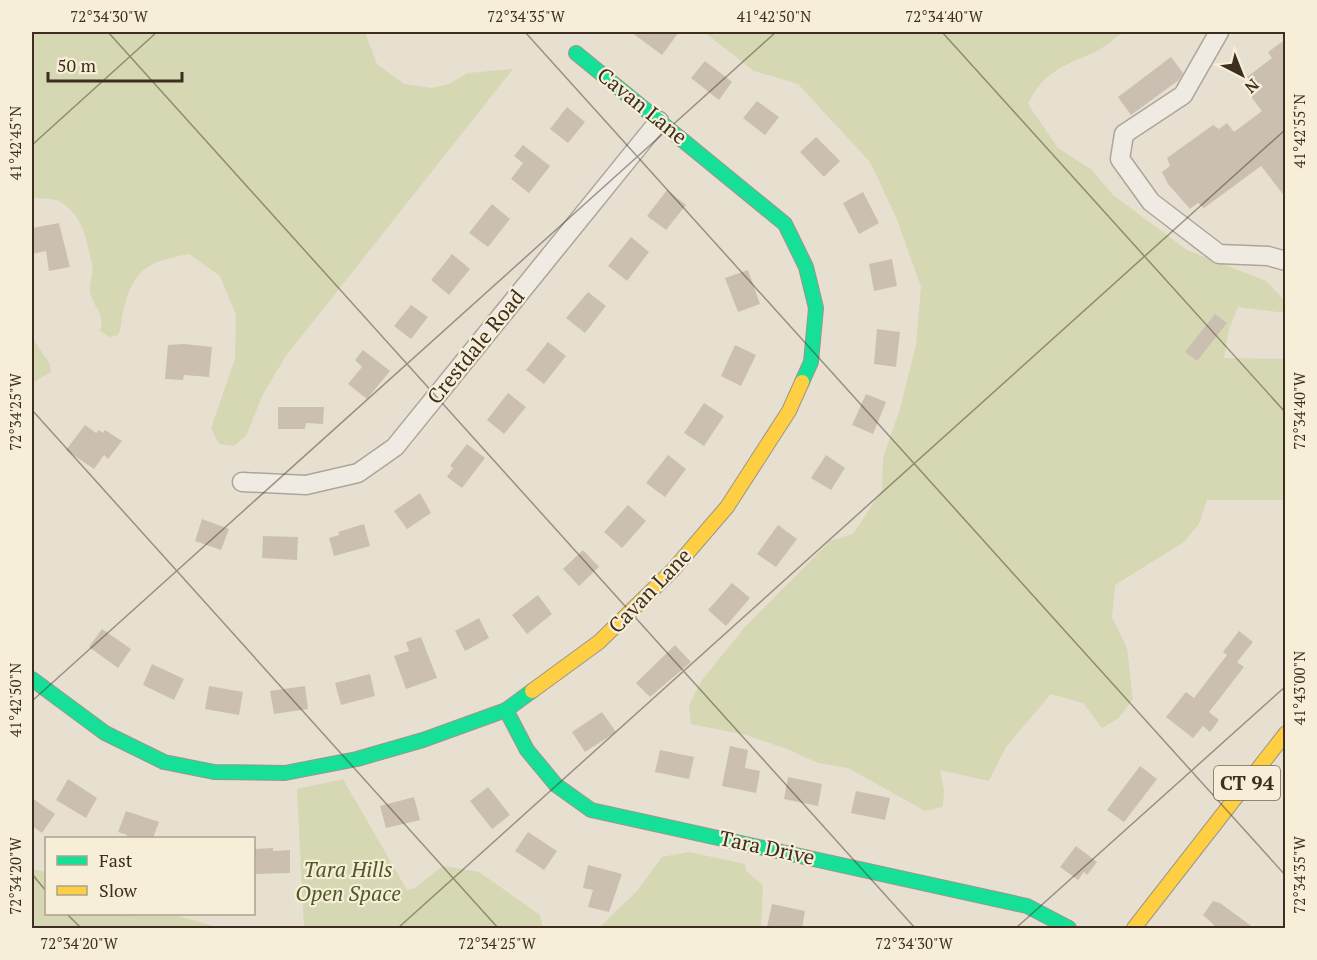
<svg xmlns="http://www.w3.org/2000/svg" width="1317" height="960" font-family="'PT Serif',serif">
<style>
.green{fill:#d6d7b3}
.building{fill:#cbbfb2}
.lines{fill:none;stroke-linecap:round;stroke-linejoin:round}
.street-casing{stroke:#ada599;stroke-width:21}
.fast-casing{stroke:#9c958a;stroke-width:16}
.slow-casing{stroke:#9c958a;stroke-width:16}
.street{stroke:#efebe3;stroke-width:18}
.fast{stroke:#16e098;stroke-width:14}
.slow{stroke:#ffcf43;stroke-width:14}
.ticks{fill:none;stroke:#3d2e20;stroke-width:1.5;stroke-opacity:0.45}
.labels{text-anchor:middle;stroke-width:4.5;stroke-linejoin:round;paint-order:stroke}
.shield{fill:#f7eed8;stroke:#756857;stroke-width:1.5}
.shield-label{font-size:20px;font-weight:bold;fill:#3d2e20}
.street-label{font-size:21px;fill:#3d2e20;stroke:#f7eed8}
.park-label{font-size:21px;font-style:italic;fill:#4d5a26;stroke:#f7eed8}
.neatline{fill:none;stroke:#3d2e20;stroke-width:2}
.ticks-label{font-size:15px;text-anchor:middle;fill:#3d2e20}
</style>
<rect width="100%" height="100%" fill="#e7e0d1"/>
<g class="green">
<path d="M32,32H365L377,64L404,84L432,88L449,84L468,73L513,69L286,356L263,394L246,436L234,446L219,444L211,428L235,359L236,315L220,276L189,254C147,262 133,269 123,312C121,320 122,327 118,335L110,337L100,331C106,313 93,308 90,292C89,283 94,273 92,265C87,241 83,214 59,201C52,198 39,199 32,198Z"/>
<path d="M704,32H1124C1115,38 1106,46 1097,51C1065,66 1044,70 1028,104L1058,148L1092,170L1113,195L1187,250L1266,281L1285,301V313L1238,307L1229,329L1224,358L1285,359V500H1207L1199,524L1184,542L1115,585L1112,617L1127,648L1133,699L1119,718L1102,728L1083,703L1051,694L1006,747L989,781L940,770L944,791L943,807L925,811L848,768L818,763L787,749L746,735L691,724L689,705L702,680L745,627L830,541L853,534L882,490L883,458L900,409L916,345L921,287L896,217L870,162L798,84L754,71Z"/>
<polygon points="32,338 50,364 51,372 32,383"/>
<polygon points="343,779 407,890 415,888 443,866 479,872 540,915 543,928 304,928 297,789"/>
<polygon points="689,852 745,864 746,871 763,885 761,928 599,928 637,891 662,857"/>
<polygon points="32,869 46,872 46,914 178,916 220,928 32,928"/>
</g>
<g class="building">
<polygon points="631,32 679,32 662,55"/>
<polygon points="1286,39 1286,198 1261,166 1204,208 1198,203 1190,209 1168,184 1162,172 1170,166 1167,158 1213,125 1219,129 1227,123 1234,132 1262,111 1249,94 1254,87 1247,77 1272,58 1268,52"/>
<polygon points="1171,57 1183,73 1179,80 1131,115 1118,97"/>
<polygon points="705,61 732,82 719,100 691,78"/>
<polygon points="757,101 779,117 765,135 743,118"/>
<polygon points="567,107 585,122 568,143 550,129"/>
<polygon points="816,137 840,161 824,177 800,152"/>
<polygon points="523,145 550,166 529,193 511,179 523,163 514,156"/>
<polygon points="667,190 686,205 666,230 647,216"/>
<polygon points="863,192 879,223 859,234 843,203"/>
<polygon points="492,204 510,219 488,247 469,233"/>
<polygon points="59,223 70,267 49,271 46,251 32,254 32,228"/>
<polygon points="631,237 649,252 627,281 608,266"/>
<polygon points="452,254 470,269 449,295 431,280"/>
<polygon points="892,259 897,286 874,291 869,264"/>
<polygon points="748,270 760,304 738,312 725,278"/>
<polygon points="588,292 606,306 585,333 566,318"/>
<polygon points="411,305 428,317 411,339 394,326"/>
<polygon points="1215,314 1227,323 1197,361 1185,352"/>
<polygon points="877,329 900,332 896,367 874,364"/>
<polygon points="548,342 566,356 544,384 526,370"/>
<polygon points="184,344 212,347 209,377 184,375 183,380 165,379 168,345"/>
<polygon points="735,345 756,355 741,386 721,376"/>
<polygon points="363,350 390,371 367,399 348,384 362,367 355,360"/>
<polygon points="508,393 526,407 504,434 487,420"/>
<polygon points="866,394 886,402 873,434 852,425"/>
<polygon points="704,403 724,416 704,446 684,433"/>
<polygon points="278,407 324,407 323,424 306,423 305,429 278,429"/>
<polygon points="85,425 96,433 99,430 103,433 105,430 122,441 108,459 104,455 94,469 66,450"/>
<polygon points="467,444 485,458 462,488 447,477 453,468 450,466"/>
<polygon points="668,455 686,469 665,497 646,483"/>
<polygon points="826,455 845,468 831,490 811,478"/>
<polygon points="420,493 431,513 407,529 394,511"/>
<polygon points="628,505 646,521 622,548 604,532"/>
<polygon points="202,519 229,529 221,550 195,541"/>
<polygon points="364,524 370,546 334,556 329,538 339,535 338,532"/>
<polygon points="778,525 797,539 776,567 757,554"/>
<polygon points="263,536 298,537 297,560 262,558"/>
<polygon points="583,550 599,567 579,586 563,569"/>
<polygon points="732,583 750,598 726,626 708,610"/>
<polygon points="538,595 552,614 527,634 512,615"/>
<polygon points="479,618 489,638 465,651 455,631"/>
<polygon points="102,629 131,649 118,668 89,647"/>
<polygon points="1239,631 1253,642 1237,662 1244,667 1209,712 1219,720 1210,732 1203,726 1193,738 1166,717 1186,692 1194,698 1227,655 1223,652"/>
<polygon points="421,637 437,678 406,689 394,656 409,651 406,642"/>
<polygon points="675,645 691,662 650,697 636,683"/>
<polygon points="152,664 184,679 174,700 143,685"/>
<polygon points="370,674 375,696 341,705 335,683"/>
<polygon points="209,686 243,692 239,715 205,709"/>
<polygon points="305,686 308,709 274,714 270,691"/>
<polygon points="602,712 616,732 585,752 572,732"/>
<polygon points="730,746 748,750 745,768 760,771 756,793 722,786"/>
<polygon points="660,750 694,757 689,779 655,772"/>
<polygon points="1140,766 1157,779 1124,822 1107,810"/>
<polygon points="788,777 822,784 818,806 784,799"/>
<polygon points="68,779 97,798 86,818 56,800"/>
<polygon points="488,787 510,815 492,829 470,801"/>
<polygon points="856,791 890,798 885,820 851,813"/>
<polygon points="414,797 420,820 386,828 380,806"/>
<polygon points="32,798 55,814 42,833 32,826"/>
<polygon points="126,811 159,822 153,838 126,838 127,835 118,832"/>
<polygon points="528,832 557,851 544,870 515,851"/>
<polygon points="1076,846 1097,862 1087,875 1084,872 1078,880 1060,867"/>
<polygon points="273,848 273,851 290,850 290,873 256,874 255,849"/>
<polygon points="588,865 622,874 609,912 588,907 593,890 583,888"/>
<polygon points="1213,901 1220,903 1254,928 1217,928 1203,915"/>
<polygon points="772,904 805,911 802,928 767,927"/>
</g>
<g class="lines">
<g class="street-casing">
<g id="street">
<polyline points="1219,32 1183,95 1124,134 1120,159 1151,202 1219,254 1268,256 1286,261"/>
<polyline points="242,482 306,485 358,473 395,447 659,121"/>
</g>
</g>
<g class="fast-casing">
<g id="fast">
<polyline points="576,53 785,224 806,267 816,308 811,362 802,382"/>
<polyline points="32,679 105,733 164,762 214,772 285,773 357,759 423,740 506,710 532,691"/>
<polyline points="506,710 527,750 556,785 591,810 1027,906 1069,928"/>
</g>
</g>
<g class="slow-casing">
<g id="slow">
<polyline points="532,691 599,642 672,571 727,507 789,411 802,382"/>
<polyline points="1134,928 1286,733"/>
</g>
</g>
<use href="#street" class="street"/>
<use href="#fast" class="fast"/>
<use href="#slow" class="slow"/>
</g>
<path class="ticks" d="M108,32L915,928M525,32L1286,876M942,32L1286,413M32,145L157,32M32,410L498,928M32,701L776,32M32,874L46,891M67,914L81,928M398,928L1286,129M1016,928L1286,686"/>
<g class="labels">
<rect class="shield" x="1214" y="766" width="66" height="34" rx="4.5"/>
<g class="shield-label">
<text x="1247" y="790">CT 94</text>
</g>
<g class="street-label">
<text transform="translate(642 106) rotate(39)" y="7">Cavan Lane</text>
<text transform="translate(476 347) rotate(-51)" y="7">Crestdale Road</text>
<text transform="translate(650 591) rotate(-46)" y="7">Cavan Lane</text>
<text transform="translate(767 848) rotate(12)" y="7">Tara Drive</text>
</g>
<g class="park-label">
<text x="348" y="877">Tara Hills<tspan x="348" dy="24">Open Space</tspan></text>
</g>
</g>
<rect width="1317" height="960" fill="none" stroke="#f7eed8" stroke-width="66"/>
<rect x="45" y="837" width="210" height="78" fill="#f7eed8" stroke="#ada18e" stroke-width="1.5"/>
<rect x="57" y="856" width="30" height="9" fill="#16e098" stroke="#ada18e" stroke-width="1.5"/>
<text x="99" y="867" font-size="18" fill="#3d2e20">Fast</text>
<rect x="57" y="886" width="30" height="9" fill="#ffcf43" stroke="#ada18e" stroke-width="1.5"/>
<text x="99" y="897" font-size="18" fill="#3d2e20">Slow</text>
<g transform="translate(1242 75) rotate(138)" stroke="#f7eed8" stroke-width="4.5" paint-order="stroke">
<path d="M0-4.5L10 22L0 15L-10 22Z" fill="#3d2e20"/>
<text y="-9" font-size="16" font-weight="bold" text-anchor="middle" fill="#3d2e20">N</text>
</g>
<path d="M48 72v9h134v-9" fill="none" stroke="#3d2e20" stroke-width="3"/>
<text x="57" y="72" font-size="18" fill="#3d2e20" stroke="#f7eed8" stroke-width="4.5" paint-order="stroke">50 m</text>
<rect x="33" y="33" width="1251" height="894" class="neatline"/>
<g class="ticks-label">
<text x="109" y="22">72°34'30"W</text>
<text x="526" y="22">72°34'35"W</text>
<text x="774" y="22">41°42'50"N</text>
<text x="944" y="22">72°34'40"W</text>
<text transform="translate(1300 131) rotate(-90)" y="5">41°42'55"N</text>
<text transform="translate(16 143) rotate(-90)" y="5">41°42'45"N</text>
<text transform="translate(1300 411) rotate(-90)" y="5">72°34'40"W</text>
<text transform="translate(16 412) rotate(-90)" y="5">72°34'25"W</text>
<text transform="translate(1300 688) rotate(-90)" y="5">41°43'00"N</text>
<text transform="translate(16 700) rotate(-90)" y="5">41°42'50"N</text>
<text transform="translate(1300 875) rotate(-90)" y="5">72°34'35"W</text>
<text transform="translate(16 876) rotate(-90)" y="5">72°34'20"W</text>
<text x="79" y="949">72°34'20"W</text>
<text x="497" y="949">72°34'25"W</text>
<text x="914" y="949">72°34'30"W</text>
</g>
</svg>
